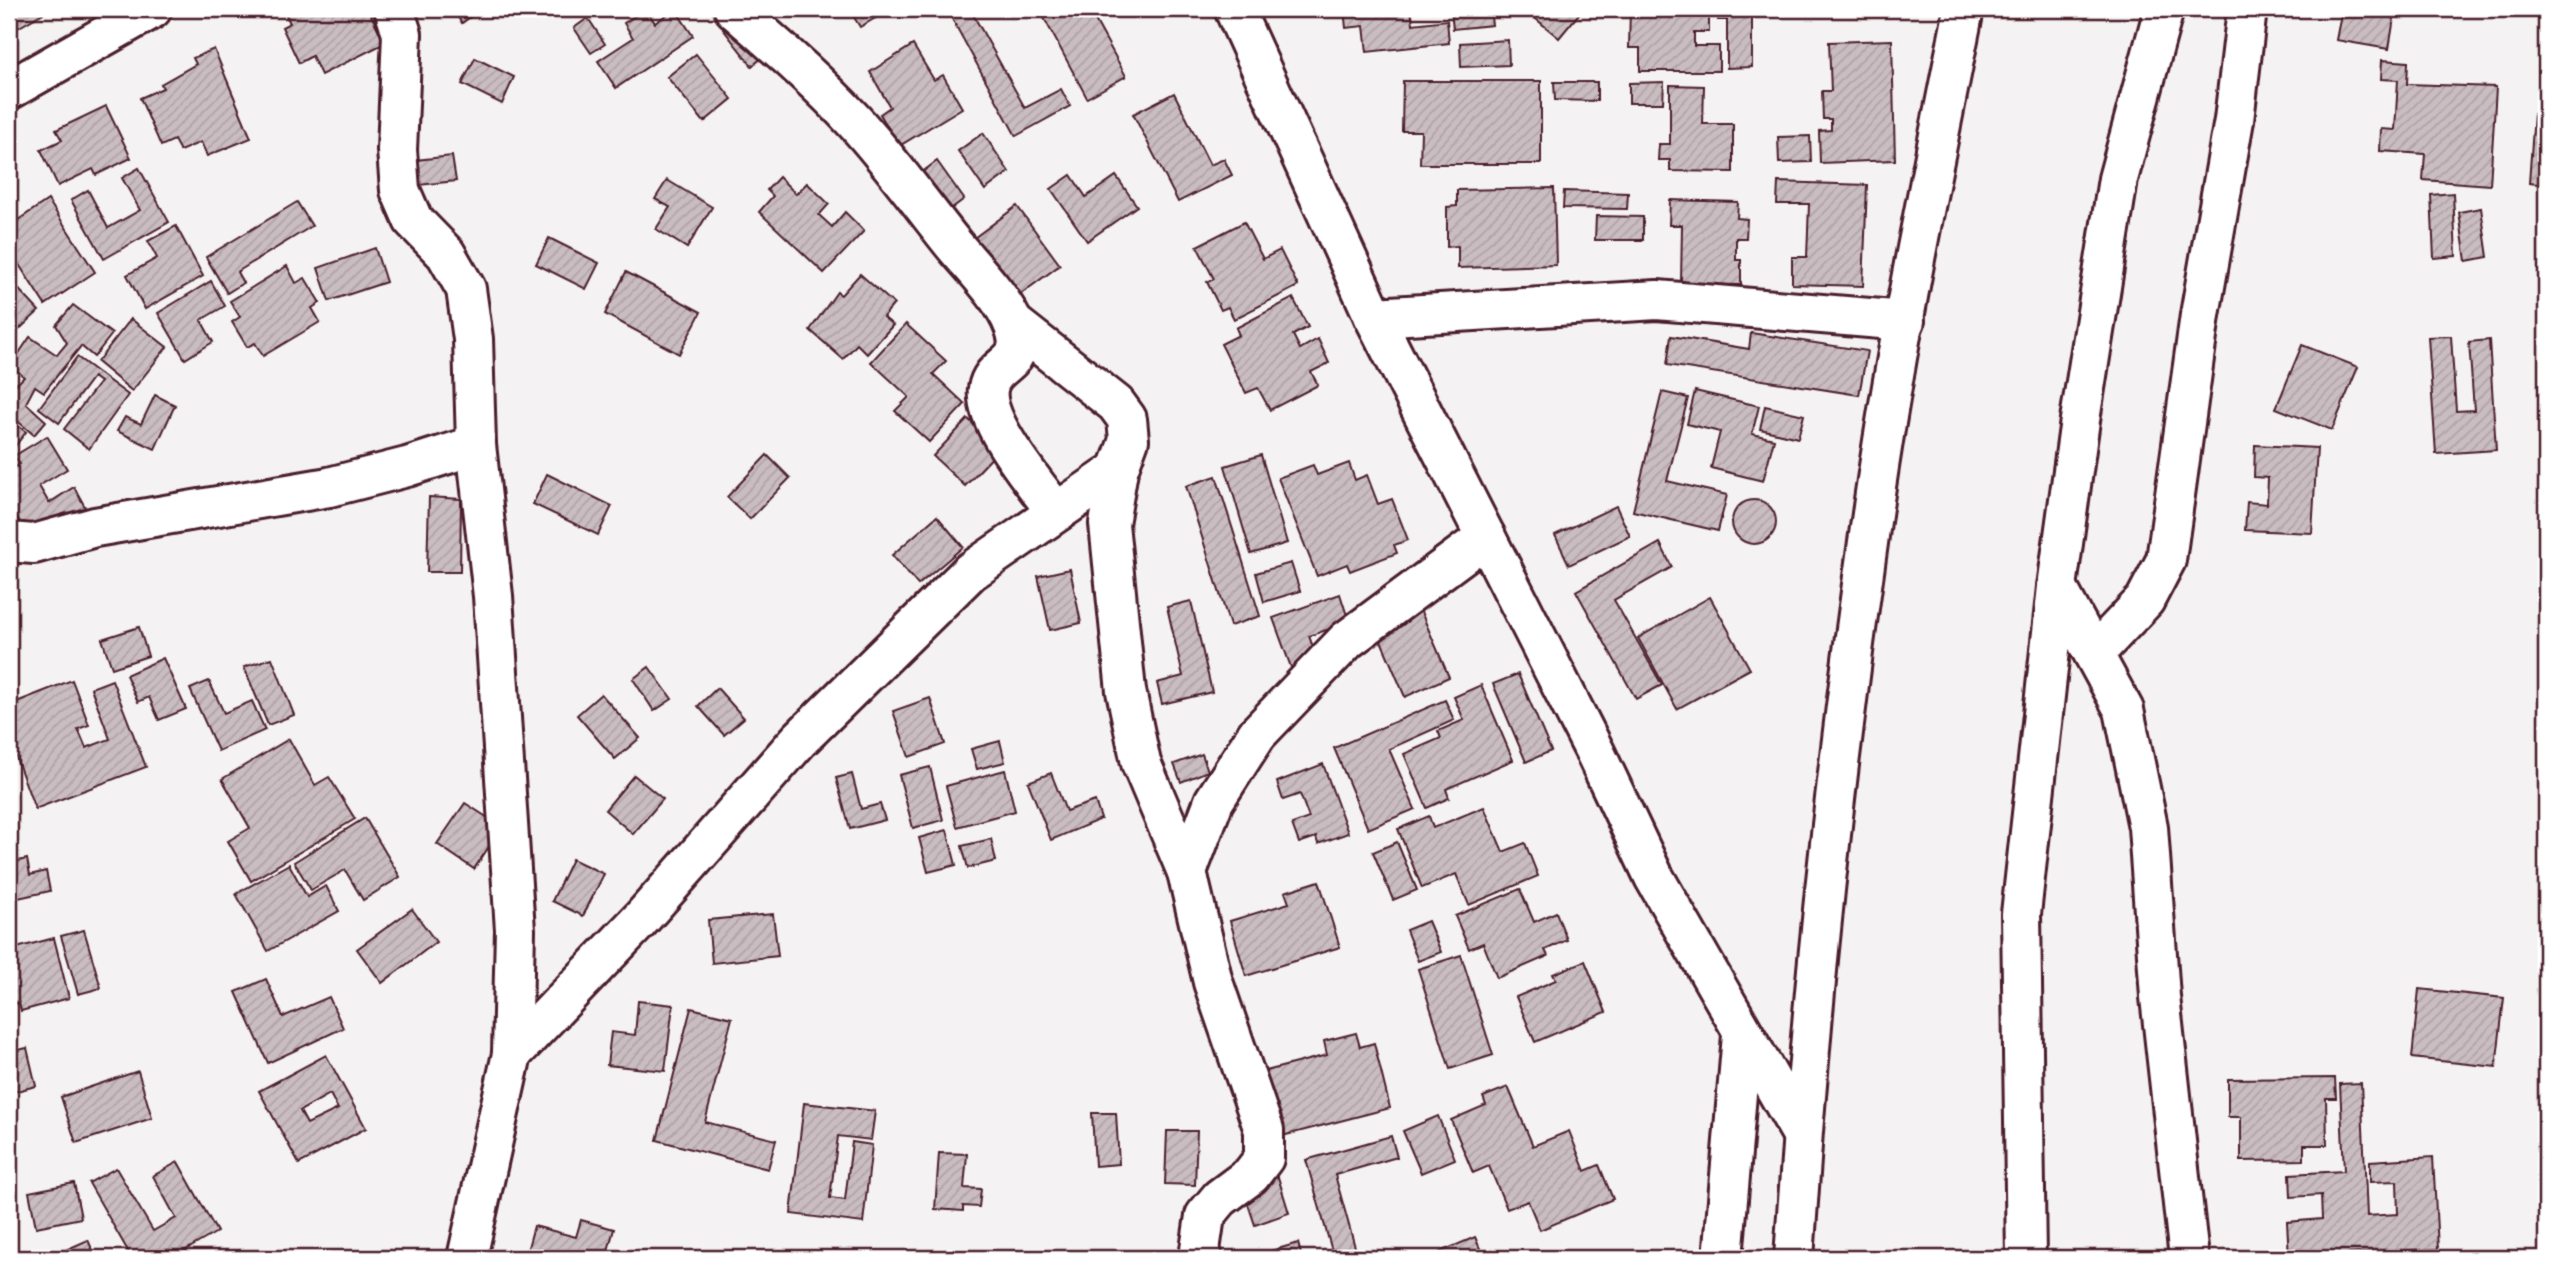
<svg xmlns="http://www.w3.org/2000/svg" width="2555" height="1267" font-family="Kalam,sans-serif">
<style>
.building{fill:url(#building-hatch);stroke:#4a1f2b;stroke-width:2;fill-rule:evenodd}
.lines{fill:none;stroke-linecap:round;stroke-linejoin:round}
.minor-casing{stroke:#4a1f2b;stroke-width:44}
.highway-casing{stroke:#4a1f2b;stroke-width:44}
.minor{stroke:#fff;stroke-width:38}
.highway{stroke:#fff;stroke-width:38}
</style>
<defs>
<pattern id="building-hatch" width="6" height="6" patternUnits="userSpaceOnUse" patternTransform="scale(1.75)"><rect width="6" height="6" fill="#cabdc1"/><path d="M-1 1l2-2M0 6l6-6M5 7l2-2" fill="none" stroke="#afa2a6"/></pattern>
</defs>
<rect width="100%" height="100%" fill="#f4f2f2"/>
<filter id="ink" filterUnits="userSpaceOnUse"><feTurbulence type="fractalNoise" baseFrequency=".0143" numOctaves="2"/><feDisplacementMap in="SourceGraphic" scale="14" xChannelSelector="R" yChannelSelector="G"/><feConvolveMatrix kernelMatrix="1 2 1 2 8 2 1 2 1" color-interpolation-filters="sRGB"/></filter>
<g filter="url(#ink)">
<g class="building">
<polygon points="9,9 50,9 16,29 9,18"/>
<polygon points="283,9 368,9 385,43 321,75 312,56 299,63 282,27 290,23"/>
<polygon points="452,9 481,9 462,23"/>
<polygon points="646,9 655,23 675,9 693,36 616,88 598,61 633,38 624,23"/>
<polygon points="849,9 891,9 860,27"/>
<polygon points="962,9 970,9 1025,108 1061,89 1070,106 1016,136 950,15"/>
<polygon points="1061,9 1089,9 1126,76 1087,98 1044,18"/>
<polygon points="1344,9 1411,9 1413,24 1447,20 1449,43 1367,52 1364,26 1346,28"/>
<polygon points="1451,9 1490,9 1492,25 1453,29"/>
<polygon points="1524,9 1583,9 1559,38"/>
<polygon points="1630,9 1709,11 1709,32 1694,32 1694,46 1719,46 1719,71 1640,71 1640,48 1629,48"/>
<polygon points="1718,9 1752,9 1752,67 1727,68 1727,20 1718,20"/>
<polygon points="2342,9 2394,18 2389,49 2336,40"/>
<polygon points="746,12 773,49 752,66 723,29"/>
<polygon points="588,18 605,44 591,53 574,28"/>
<polygon points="1508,40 1509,65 1461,67 1460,43"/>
<polygon points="1892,40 1895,160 1820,163 1819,131 1831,130 1831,119 1823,119 1822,91 1831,91 1829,42"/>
<polygon points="913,45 934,80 943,75 962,108 899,146 880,114 890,107 870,72"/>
<polygon points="214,49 251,138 207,156 201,142 180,151 174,140 161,146 140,98 163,88 161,84 196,64 193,58"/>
<polygon points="696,54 732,99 704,122 667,77"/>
<polygon points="475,58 514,77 502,104 462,84"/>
<polygon points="2382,60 2408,62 2407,84 2496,87 2490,185 2423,180 2425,154 2380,151 2381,129 2395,130 2398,80 2381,79"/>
<polygon points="1403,81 1541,81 1541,164 1420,164 1421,131 1402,131"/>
<polygon points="1554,82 1597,82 1597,101 1555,100"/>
<polygon points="1664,82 1663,103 1629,103 1629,83"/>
<polygon points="1670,85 1704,86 1703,124 1733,124 1733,172 1670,171 1670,160 1658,160 1659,144 1670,144"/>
<polygon points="1174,93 1210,165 1224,159 1232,175 1178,202 1133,114"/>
<polygon points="106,106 131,158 96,175 93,169 58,186 41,150 62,140 56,130"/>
<polygon points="2534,114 2546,116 2546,185 2529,183"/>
<polygon points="983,133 1009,172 985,190 958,151"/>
<polygon points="1810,136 1811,162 1779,163 1778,137"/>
<polygon points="452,156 456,181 419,185 416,160"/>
<polygon points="937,161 964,199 948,211 921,173"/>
<polygon points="139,168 169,222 104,259 71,200 88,190 108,228 140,210 122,178"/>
<polygon points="1071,175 1086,197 1116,176 1137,206 1087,241 1051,189"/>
<polygon points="779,177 796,194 807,183 829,204 819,215 832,227 845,212 864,231 824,273 759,212 773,196 767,190"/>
<polygon points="667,180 712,207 687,248 656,229 670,207 655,199"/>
<polygon points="1778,182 1867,185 1863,286 1792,284 1792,257 1807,257 1809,204 1777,204"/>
<polygon points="1554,188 1556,265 1458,268 1458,246 1447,247 1447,207 1457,206 1457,190"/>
<polygon points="1564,191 1628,193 1627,209 1563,208"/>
<polygon points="2453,193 2456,256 2434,258 2431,195"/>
<polygon points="48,200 95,272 45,305 9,249 9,226"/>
<polygon points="1670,200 1738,202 1737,218 1747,219 1746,238 1736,238 1736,260 1741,260 1741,285 1681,284 1682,225 1669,225"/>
<polygon points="297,202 312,226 237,272 243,283 227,293 206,257"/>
<polygon points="1017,206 1060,265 1018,296 974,238"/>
<polygon points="2481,208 2488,257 2466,261 2459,212"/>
<polygon points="1596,216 1643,217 1643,240 1595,240"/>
<polygon points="1244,222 1263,259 1280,250 1298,286 1234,319 1228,307 1221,310 1207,282 1214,279 1197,246"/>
<polygon points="176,226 203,276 145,309 127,275 157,258 148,241"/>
<polygon points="549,238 599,263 586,289 536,264"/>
<polygon points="375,248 386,282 329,301 318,268"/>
<polygon points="287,266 296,283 305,278 320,303 312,308 320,322 263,356 255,343 247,347 232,322 240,317 230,301"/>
<polygon points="626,272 701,312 679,354 605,314"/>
<polygon points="860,274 894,304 883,317 893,325 867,354 857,344 843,359 810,330 837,292 841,295"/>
<polygon points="9,279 39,311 9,339"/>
<polygon points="211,281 225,306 201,320 213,342 185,359 158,313"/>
<polygon points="1293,298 1308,327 1293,335 1300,349 1318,339 1329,363 1311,372 1318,385 1270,410 1258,388 1246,393 1221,344 1239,335 1236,328"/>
<polygon points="73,305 112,334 94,357 81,346 44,392 35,386 26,403 46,421 34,435 13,417 9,421 9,378 17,384 24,377 11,365 30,337 57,355 67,343 56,325"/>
<polygon points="131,319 167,347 132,391 97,362"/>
<polygon points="906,324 946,361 933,374 965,404 929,442 895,411 909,397 871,362"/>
<polygon points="1751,333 1867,351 1859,395 1667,365 1671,336 1749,349"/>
<polygon points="2451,336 2456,411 2474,410 2469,342 2489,340 2496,450 2436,454 2428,337"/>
<polygon points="2302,345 2358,367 2332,430 2276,408"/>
<polygon points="77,357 128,395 89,449 64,429 100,382 93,377 59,423 39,408"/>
<polygon points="1695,391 1759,406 1752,434 1774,439 1763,481 1711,468 1720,432 1687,424"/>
<polygon points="1662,392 1688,398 1667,481 1727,495 1718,531 1633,511"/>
<polygon points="155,395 175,405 155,449 117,431 125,417 141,424"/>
<polygon points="1765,406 1804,415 1798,438 1760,429"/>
<polygon points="9,419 26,432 9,454"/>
<polygon points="968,419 1000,449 965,486 933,456"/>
<polygon points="47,436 67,469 39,486 49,503 74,487 85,507 31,540 9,504 9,471 20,464 14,456"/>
<polygon points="2255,445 2317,448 2312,533 2245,530 2247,502 2267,504 2268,478 2254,477"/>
<polygon points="767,455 790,478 750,519 727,497"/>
<polygon points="1261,455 1287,543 1251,554 1225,466"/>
<polygon points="1349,463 1355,480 1367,475 1378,504 1392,499 1408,540 1394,545 1397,553 1350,571 1347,564 1317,576 1278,478 1313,465 1317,475"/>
<polygon points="547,474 612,506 598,535 533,504"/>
<polygon points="1216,476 1260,616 1230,626 1186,486"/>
<polygon points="429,497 461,499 460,572 427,572"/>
<circle cx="1754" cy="522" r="22"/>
<polygon points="1616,506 1630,536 1569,565 1555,535"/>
<polygon points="937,516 963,547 918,585 892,555"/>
<polygon points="1660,543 1672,567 1614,600 1662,685 1636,699 1576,591"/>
<polygon points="1291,563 1300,591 1264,602 1256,573"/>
<polygon points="1070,569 1081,623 1050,630 1038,576"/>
<polygon points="1340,594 1349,622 1309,636 1318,661 1292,670 1273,618"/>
<polygon points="1710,597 1750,669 1677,709 1638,638"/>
<polygon points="1415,598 1449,677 1405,697 1371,617"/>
<polygon points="1191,601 1212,692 1162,704 1157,683 1183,676 1167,607"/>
<polygon points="139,627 148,656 112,668 102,639"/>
<polygon points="163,658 186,709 159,720 149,697 138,702 126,675"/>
<polygon points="272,658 294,715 268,725 244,667"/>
<polygon points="649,667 672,699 654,711 633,679"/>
<polygon points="1518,674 1551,751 1526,762 1493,684"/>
<polygon points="72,680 89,725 78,729 86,748 110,739 91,688 112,680 146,767 35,809 9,739 9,705"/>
<polygon points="209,681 224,713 252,701 265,730 218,751 190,689"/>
<polygon points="1481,685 1513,760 1446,789 1449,798 1427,808 1404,754 1441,738 1438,731 1464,720 1454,697"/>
<polygon points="717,688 744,718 724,735 698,706"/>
<polygon points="601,694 640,738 615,759 577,715"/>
<polygon points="930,698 945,744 909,757 893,711"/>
<polygon points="1445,700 1454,720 1389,749 1415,809 1368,829 1334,748"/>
<polygon points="289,739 315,785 329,777 355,819 251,881 228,841 250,828 222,779"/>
<polygon points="1000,741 1005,762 977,769 971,749"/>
<polygon points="1202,754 1208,771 1181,782 1174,764"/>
<polygon points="1323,764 1348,833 1318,844 1316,837 1299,843 1292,824 1309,818 1300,794 1283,800 1277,782"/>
<polygon points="930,767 943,820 913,828 899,775"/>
<polygon points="1005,770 1015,811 957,827 946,786"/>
<polygon points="1051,773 1066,811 1095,801 1101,819 1051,840 1028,782"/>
<polygon points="852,774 861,809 880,804 885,820 850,829 836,778"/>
<polygon points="634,775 663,799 633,834 605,810"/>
<polygon points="465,803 502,827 474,869 437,844"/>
<polygon points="1484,807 1503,852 1525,843 1538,876 1469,905 1456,874 1422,888 1398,829 1429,816 1433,828"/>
<polygon points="365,818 400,877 363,900 345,870 311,890 294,862"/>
<polygon points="947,830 956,865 928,872 919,838"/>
<polygon points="991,839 996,861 968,868 962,846"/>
<polygon points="1397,842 1417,890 1393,900 1373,852"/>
<polygon points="27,859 30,875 46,871 50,891 9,900 9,863"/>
<polygon points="572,859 604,874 583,916 552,901"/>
<polygon points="289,864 307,897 326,886 339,911 268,951 236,894"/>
<polygon points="1319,881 1340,947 1246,976 1230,921 1289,903 1285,892"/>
<polygon points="1520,889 1534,922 1556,912 1567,940 1545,950 1548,956 1497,978 1483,943 1469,949 1455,916"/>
<polygon points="412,909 436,942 382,983 357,949"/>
<polygon points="773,914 778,956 712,963 708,920"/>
<polygon points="1428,921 1441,952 1418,961 1406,930"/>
<polygon points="84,930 101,988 78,994 61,936"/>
<polygon points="54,938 69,998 21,1011 19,1003 9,1005 9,950"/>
<polygon points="1461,955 1493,1055 1450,1069 1418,969"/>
<polygon points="1585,961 1606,1012 1535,1042 1516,997 1556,980 1553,974"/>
<polygon points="266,979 283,1017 329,997 343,1028 268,1063 236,992"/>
<polygon points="2419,989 2504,998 2496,1067 2412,1058"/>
<polygon points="638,1001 673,1005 665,1071 607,1065 611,1032 635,1035"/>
<polygon points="691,1008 732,1018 705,1122 776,1140 768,1169 657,1140"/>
<polygon points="1356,1033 1360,1047 1374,1043 1390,1108 1282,1136 1266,1071 1327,1055 1324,1041"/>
<polygon points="27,1048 36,1086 9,1093 9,1052"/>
<path d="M326,1055L366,1128L299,1164L259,1091ZM330,1094L338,1109L307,1124L300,1111Z"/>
<polygon points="138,1071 152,1118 76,1143 61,1097"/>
<polygon points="2335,1078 2336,1098 2326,1098 2327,1145 2304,1145 2304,1160 2241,1161 2241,1117 2228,1117 2228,1079"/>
<polygon points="2361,1083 2367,1216 2398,1214 2397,1181 2370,1182 2370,1161 2433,1157 2438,1249 2289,1257 2287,1222 2322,1219 2321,1195 2291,1197 2290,1174 2344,1171 2340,1084"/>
<polygon points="1508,1087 1533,1146 1569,1131 1585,1171 1599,1165 1613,1199 1540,1230 1528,1201 1507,1209 1489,1166 1473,1173 1451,1120 1486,1105 1483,1097"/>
<polygon points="804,1103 875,1111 871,1140 838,1136 830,1198 845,1200 852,1142 872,1145 863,1223 791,1214"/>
<polygon points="1092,1113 1116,1113 1119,1164 1095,1166"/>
<polygon points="1438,1116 1455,1159 1421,1173 1403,1131"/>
<polygon points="1167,1131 1197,1131 1195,1185 1165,1184"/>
<polygon points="1391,1136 1397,1157 1335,1175 1358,1258 1334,1258 1306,1160"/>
<polygon points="939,1153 967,1154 964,1188 981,1189 979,1207 963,1206 963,1211 935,1209"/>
<polygon points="178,1162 217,1232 172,1258 132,1258 89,1183 116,1168 153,1231 176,1218 153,1176"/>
<polygon points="1278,1177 1289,1213 1255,1225 1243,1189"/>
<polygon points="74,1183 81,1218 36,1227 29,1192"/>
<polygon points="581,1220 614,1229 606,1258 525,1258 534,1226 576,1237"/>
<polygon points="1475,1237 1484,1258 1442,1258 1440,1252"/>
<polygon points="88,1240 96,1258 64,1258 61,1252"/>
<polygon points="1298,1243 1302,1258 1247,1258"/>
</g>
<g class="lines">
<g class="minor-casing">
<g id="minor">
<polyline points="394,9 402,34 397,150 400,190 413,220 446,254 466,289 473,339 476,445 493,596 515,930 512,1054 467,1258"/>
<path d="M734,9C775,45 817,81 854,121C890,160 921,204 954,245C974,269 1003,297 1014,326C1029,366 992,361 988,389C983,423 1036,484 1056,512"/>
<polyline points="1234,9 1374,317 1595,752 1654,877 1801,1133"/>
<polyline points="9,90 152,9"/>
<polyline points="1374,317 1657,300 1905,321"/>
<polyline points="1013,323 1116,404 1127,419 1129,440 1118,470 1109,524 1126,691 1141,763 1187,872"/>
<polyline points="9,542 34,544 95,527 329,487 407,467 476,445"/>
<polyline points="2057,587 2124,710 2148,827 2160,997 2189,1258"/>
<polyline points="2094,654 2145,600 2166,560 2200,315 2234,120 2247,9"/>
<polyline points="512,1054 641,919 799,740 970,572 1118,470"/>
<polyline points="1203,1258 1200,1250 1205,1216 1220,1198 1251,1175 1264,1158 1264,1130 1213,982 1187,872 1214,801 1257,734 1347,640 1486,537"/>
<polyline points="1723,1258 1742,1035"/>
<path d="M1794,1258C1810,1009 1836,761 1872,514C1896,345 1931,176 1964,9"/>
</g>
</g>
<g class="highway-casing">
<polyline id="highway" points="2026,1258 2021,914 2057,587 2080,420 2118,179 2164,9"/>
</g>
<use href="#minor" class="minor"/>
<use href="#highway" class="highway"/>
</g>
</g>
<rect width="2555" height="1267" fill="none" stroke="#fff" stroke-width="35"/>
<rect x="18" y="18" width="2520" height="1232" fill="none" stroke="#4a1f2b" stroke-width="2.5" filter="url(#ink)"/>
</svg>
